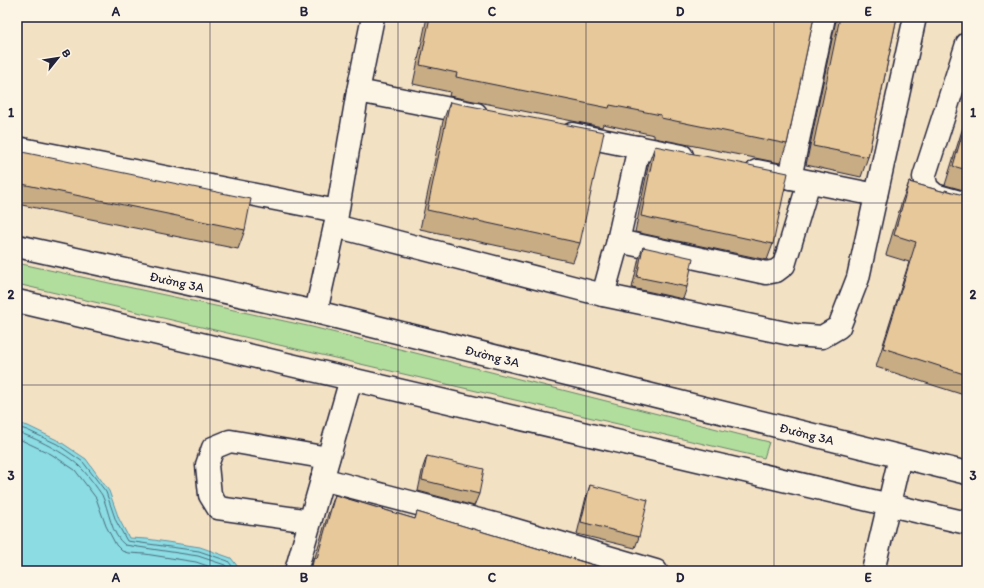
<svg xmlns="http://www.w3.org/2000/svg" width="984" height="588" font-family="Itim,sans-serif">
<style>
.built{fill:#f3e1c4}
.green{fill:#b1de9c;stroke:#6a806c}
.water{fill:#8bdce3;stroke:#6192a0}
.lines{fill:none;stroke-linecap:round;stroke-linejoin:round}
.shore{stroke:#4c6c7e;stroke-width:1}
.minor-casing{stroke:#22223b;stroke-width:25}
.minor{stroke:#fcf5e5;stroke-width:22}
.wall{fill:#c7ac84;stroke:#22223b}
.building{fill:#e7c89a;stroke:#22223b}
.grid{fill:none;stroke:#22223b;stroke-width:1;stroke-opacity:0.55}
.labels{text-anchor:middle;stroke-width:3;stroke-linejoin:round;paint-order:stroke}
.street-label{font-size:13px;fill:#22223b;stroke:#fcf5e5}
.neatline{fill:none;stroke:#22223b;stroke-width:1.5}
.grid-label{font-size:13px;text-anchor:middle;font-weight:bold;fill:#22223b}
</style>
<rect width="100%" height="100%" fill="#f8ecd6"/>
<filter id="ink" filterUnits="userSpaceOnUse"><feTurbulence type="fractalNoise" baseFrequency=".025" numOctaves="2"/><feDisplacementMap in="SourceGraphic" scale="8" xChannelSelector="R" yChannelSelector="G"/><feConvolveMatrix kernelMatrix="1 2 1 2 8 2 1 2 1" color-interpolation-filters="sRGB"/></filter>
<g filter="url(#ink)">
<rect class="built" x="17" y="17" width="950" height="554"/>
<polygon class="green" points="17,263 312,327 769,442 764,458 17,284"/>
<polygon class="water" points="17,423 28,426 59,441 86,459 109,491 119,519 129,538 147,539 200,547 231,558 241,571 17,571"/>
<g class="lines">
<g class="shore">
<polyline points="17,427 27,430 57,444 83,462 106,492 116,521 127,541 199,551 228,561 236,571"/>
<path d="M17,432C34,437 67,454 79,466C85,471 98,489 102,495C109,510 111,535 125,545L198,556L225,565L230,571"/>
<polyline points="17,438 51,454 75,470 96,498 106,526 116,545 122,551 128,553 145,554 196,562 222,571"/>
</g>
<g class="minor-casing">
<g id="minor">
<polyline points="967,44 924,177 927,188 935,195 967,204"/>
<polyline points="358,91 476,114"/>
<polyline points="572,134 682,156"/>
<polyline points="639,147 618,241 766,273 776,271 784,265 809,182"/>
<polyline points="17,148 337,211"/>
<polyline points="757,171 876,195"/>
<polyline points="790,178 824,17"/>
<polyline points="335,226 603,295 795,335 822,337 839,327 858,278 915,17"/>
<path id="s1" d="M17,246L316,312L967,473"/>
<polyline points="603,295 618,241"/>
<polyline points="17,301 967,523"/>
<polyline points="316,312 335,226 358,91 373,17"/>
<polyline points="322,479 502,526 656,571"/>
<polyline points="310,521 218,508 210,495 207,465 213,448 230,441 328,458"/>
<polyline points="296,571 351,379"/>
<polyline points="873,571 900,457"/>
</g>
</g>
<use href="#minor" class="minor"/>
</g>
<g class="wall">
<polygon points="427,17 814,17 787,144 780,163 654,138 654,135 603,124 602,127 449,96 450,92 413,84"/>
<polygon points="836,17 897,17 868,157 861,177 806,165 836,20"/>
<polygon points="450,102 580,243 573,262 420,229 443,121"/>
<polygon points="967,114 967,191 945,185"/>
<polygon points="655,146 773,244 767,260 635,232 649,162"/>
<polygon points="17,151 245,230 238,249 17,204"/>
<polygon points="909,182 945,192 967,196 967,396 876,367 909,262 886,255 902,201"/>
<polygon points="643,247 687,287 683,299 632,288 639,258"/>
<polygon points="427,456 479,494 474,506 418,491 423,467"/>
<polygon points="590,485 639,537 635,548 577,534 586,497"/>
<polygon points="335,495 415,519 417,512 613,571 309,571 314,557 315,557 328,514"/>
</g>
<g class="building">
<polygon points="430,17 814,17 787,144 661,118 661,115 610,105 609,108 456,77 457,73 420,65"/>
<polygon points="840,17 897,17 868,157 813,146"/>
<polygon points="450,102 604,132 580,243 427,210"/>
<polygon points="967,118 967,170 953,166"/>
<polygon points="655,146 788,173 773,244 641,216"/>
<polygon points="17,151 251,199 245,230 17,183"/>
<polygon points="909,182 945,192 945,190 967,196 967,375 883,348 916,242 894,235"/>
<polygon points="643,247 693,258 687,287 637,277"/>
<polygon points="427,456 484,469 479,494 422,480"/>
<polygon points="590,485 648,500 639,537 581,522"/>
<polygon points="335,495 415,519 417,512 613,571 311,571 314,557 317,558"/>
<polygon points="965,562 967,563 967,571 963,571"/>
</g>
</g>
<path class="grid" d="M210,17V571M398,17V571M586,17V571M774,17V571M17,203H967M17,385H967"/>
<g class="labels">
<g class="street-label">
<text dy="5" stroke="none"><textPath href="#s1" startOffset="164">Đường 3A</textPath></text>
<text dy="5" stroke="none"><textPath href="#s1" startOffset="488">Đường 3A</textPath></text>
<text dy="5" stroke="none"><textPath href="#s1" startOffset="812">Đường 3A</textPath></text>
</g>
</g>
<rect width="984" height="588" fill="none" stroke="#fcf5e5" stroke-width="44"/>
<g transform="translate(58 58) rotate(60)" stroke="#fcf5e5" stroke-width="3" paint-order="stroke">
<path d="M0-3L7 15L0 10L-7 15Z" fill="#22223b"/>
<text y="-6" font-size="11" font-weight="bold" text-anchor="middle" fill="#22223b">B</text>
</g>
<rect x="22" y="22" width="940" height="544" class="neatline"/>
<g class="grid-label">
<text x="116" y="16">A</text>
<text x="304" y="16">B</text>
<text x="492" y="16">C</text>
<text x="680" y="16">D</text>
<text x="868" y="16">E</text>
<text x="11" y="117">1</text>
<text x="973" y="117">1</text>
<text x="11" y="299">2</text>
<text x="973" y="299">2</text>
<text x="11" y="480">3</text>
<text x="973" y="480">3</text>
<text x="116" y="582">A</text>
<text x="304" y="582">B</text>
<text x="492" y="582">C</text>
<text x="680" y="582">D</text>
<text x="868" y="582">E</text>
</g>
</svg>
